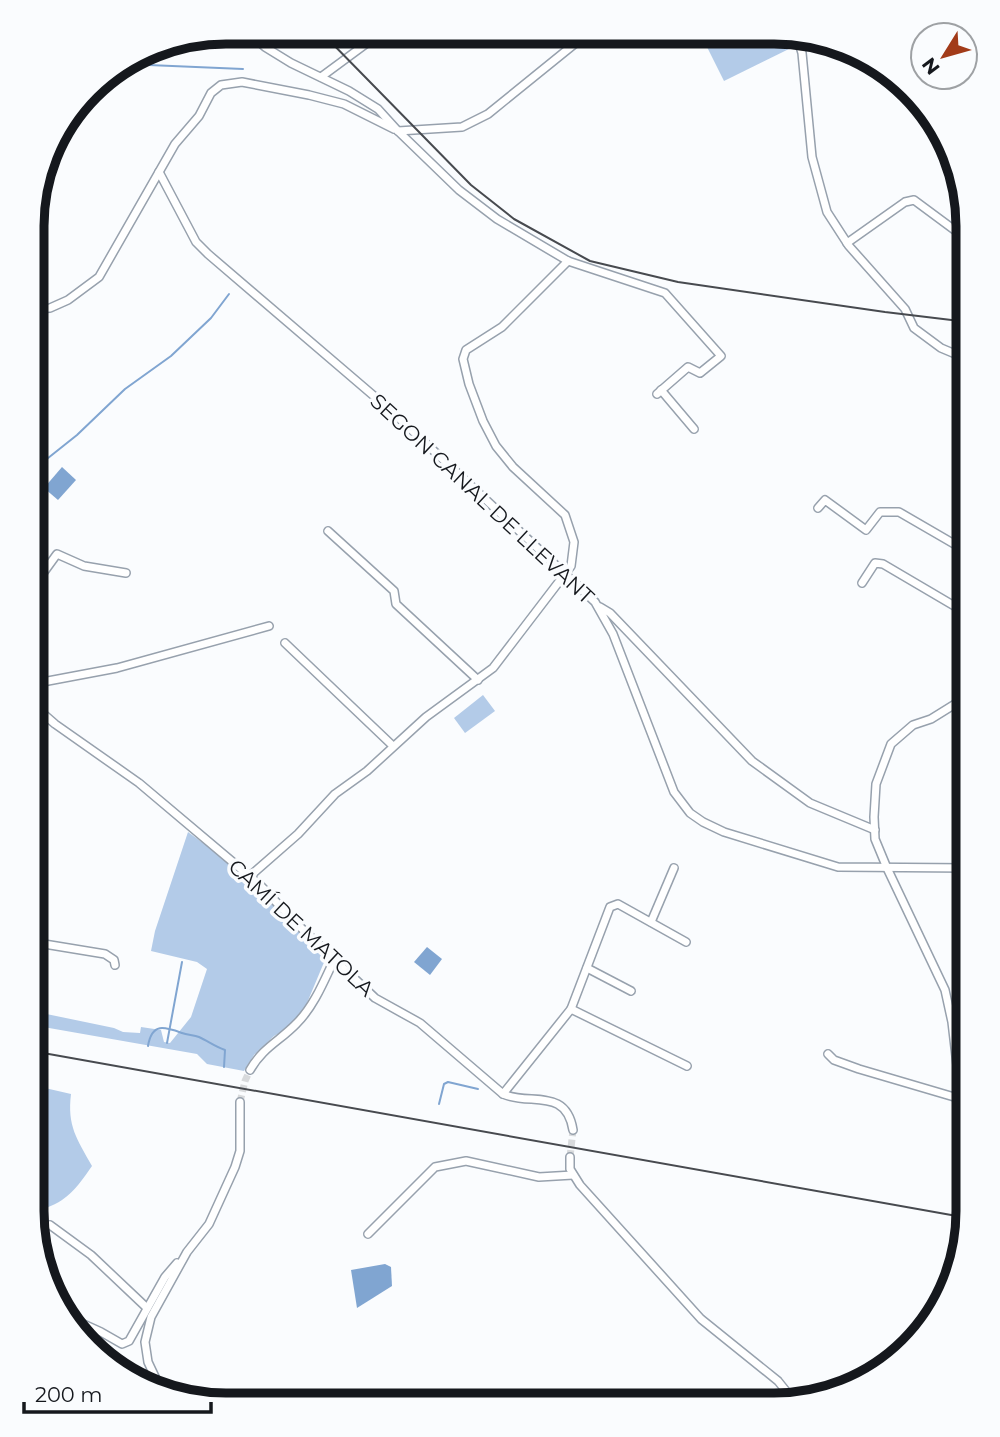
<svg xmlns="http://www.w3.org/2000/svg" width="1000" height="1437" font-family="Montserrat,sans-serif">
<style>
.green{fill:#b3cbe8}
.water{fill:#80a5d1}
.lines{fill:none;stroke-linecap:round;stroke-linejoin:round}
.stream{stroke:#80a5d1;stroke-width:2}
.minor-tunnel{stroke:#d8dadc;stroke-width:7;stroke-dasharray:7 3.5;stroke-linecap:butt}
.minor-casing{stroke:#97a1ad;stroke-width:10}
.motorway-casing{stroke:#97a1ad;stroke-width:16}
.minor{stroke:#fff;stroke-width:7}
.motorway{stroke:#fff;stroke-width:12}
.rail{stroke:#474a4f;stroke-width:2}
.labels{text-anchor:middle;stroke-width:7;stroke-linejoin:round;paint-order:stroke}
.street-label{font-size:21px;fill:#15181d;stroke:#fafcfe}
.rim{fill:none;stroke:#15181d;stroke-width:9}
</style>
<rect width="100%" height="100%" fill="#fafcfe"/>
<g class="green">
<polygon points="700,33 790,33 795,46 724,81"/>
<polygon points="483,695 495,711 465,733 454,718"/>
<polygon points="188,832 260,885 325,960 299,1022 274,1036 254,1055 244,1071 207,1064 197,1054 32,1025 32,1011 114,1028 123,1032 140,1033 141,1027 161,1030 164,1042 170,1043 191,1017 207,969 197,962 151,951 155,931"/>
<path d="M32,1085L71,1094C67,1126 77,1139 92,1166C83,1179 75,1191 62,1200C53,1207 40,1208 33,1217Z"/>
</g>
<g class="water">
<polygon points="62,467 76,480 58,500 44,488"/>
<polygon points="427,947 442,959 430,975 414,962"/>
<polygon points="385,1264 391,1267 392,1286 357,1308 351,1270"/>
</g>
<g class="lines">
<g class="stream">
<polyline points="125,64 243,69"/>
<polyline points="33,470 77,435 125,389 171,356 211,318 229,294"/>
<polyline points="167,1043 182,962"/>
<path d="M148,1046C152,1022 165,1027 182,1033C188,1035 194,1035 199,1037C208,1041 214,1046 225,1050L224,1067"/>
<polyline points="439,1104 444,1084 448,1082 478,1089"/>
</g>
<g class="minor-tunnel">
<polyline points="240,1102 245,1081 250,1070"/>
<polyline points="570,1157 573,1130"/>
</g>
<g class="minor-casing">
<g id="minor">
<polyline points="248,32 265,47 291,63 349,91 378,109 398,131 459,190 497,219 568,261 665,293 721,356 700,373 688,367 657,394"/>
<polyline points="796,33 802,53 812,157 827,212 849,246 905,309 914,328 941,348 960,356 968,365"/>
<polyline points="321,77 382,32"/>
<polyline points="398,131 462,127 488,114 588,33"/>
<polyline points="159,172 196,242 208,254 388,408 595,602 613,634 674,792 690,813 703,822 724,832 838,867 968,868"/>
<polyline points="847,243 905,202 914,200 968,240"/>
<polyline points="33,309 50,308 68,300 99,277 175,144 199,116 211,93 221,85 242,82 309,95 344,104 394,129"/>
<polyline points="661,390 694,429"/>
<polyline points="818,508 825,500 866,530 880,512 899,512 968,552"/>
<polyline points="328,531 394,591 396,604 478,680"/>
<polyline points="862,583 875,563 883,564 968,614"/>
<polyline points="33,587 57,554 84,566 126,573"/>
<polyline points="600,607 610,613 752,761 810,803 875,830"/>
<polyline points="285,643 393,746"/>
<polyline points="32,684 117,668 269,626"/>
<path d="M32,704L55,724L139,783L260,885L297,924L375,998L420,1023L503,1094C530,1106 566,1087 573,1130"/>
<polyline points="250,876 298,834 335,794 367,771 426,717 493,668 571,566 574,542 565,515 513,467 496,446 483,421 469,384 463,359 466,350 502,327 568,261"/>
<polyline points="651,922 674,868"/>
<polyline points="32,942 105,954 114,960 115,965"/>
<polyline points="587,968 631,991"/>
<polyline points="571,1009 687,1066"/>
<polyline points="828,1054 834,1060 859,1069 961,1099"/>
<path d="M250,1070C263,1047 280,1041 297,1023C314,1006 324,981 334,960"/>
<polyline points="503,1094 571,1009 610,907 618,904 686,942"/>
<polyline points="570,1157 570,1169 580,1185 701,1319 778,1381 794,1401"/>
<polyline points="968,1159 952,1022 945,990 887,868 875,839 874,817 876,784 891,744 913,725 931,719 968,696"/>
<polyline points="50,1225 91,1255 147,1308"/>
<polyline points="368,1234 435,1167 466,1161 539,1177 573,1175"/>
<polyline points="939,1310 936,1310 942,1300"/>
<polyline points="68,1317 101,1332 122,1344 129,1341 165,1277 177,1263"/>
<polyline points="932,1322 936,1310"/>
<polyline points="156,1379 148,1362 145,1342 151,1317 187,1252 209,1224 235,1167 240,1151 240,1102"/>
</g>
</g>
<g class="motorway-casing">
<polyline id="motorway" points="193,1401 230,1404"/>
</g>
<use href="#minor" class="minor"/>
<use href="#motorway" class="motorway"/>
<g class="rail">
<polyline points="321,32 471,185 514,219 590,261 678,282 885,312 968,322"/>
<polyline points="32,1051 968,1218"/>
</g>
</g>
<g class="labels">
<g class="street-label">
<text transform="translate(482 499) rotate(43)" y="7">SEGON CANAL DE LLEVANT</text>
<text transform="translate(301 928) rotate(43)" y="7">CAMÍ DE MATOLA</text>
</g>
</g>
<path d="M0 0H1000V1437H0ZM226 44H774A182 182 0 0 1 956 226V1211A182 182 0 0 1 774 1393H226A182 182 0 0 1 44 1211V226A182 182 0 0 1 226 44Z" fill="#fafcfe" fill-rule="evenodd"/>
<path class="rim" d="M226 44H774A182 182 0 0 1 956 226V1211A182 182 0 0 1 774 1393H226A182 182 0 0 1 44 1211V226A182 182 0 0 1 226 44Z"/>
<g transform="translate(944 56) rotate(233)"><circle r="33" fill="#fafcfe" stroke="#9ea1a4" stroke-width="2"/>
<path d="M0-5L12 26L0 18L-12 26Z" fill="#a23b19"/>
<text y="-10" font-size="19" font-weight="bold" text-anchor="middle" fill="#15181d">N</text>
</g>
<path d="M24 1402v10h187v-10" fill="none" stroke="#15181d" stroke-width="3.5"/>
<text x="35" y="1402" font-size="21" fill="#15181d" stroke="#fafcfe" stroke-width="5" paint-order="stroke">200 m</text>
</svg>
